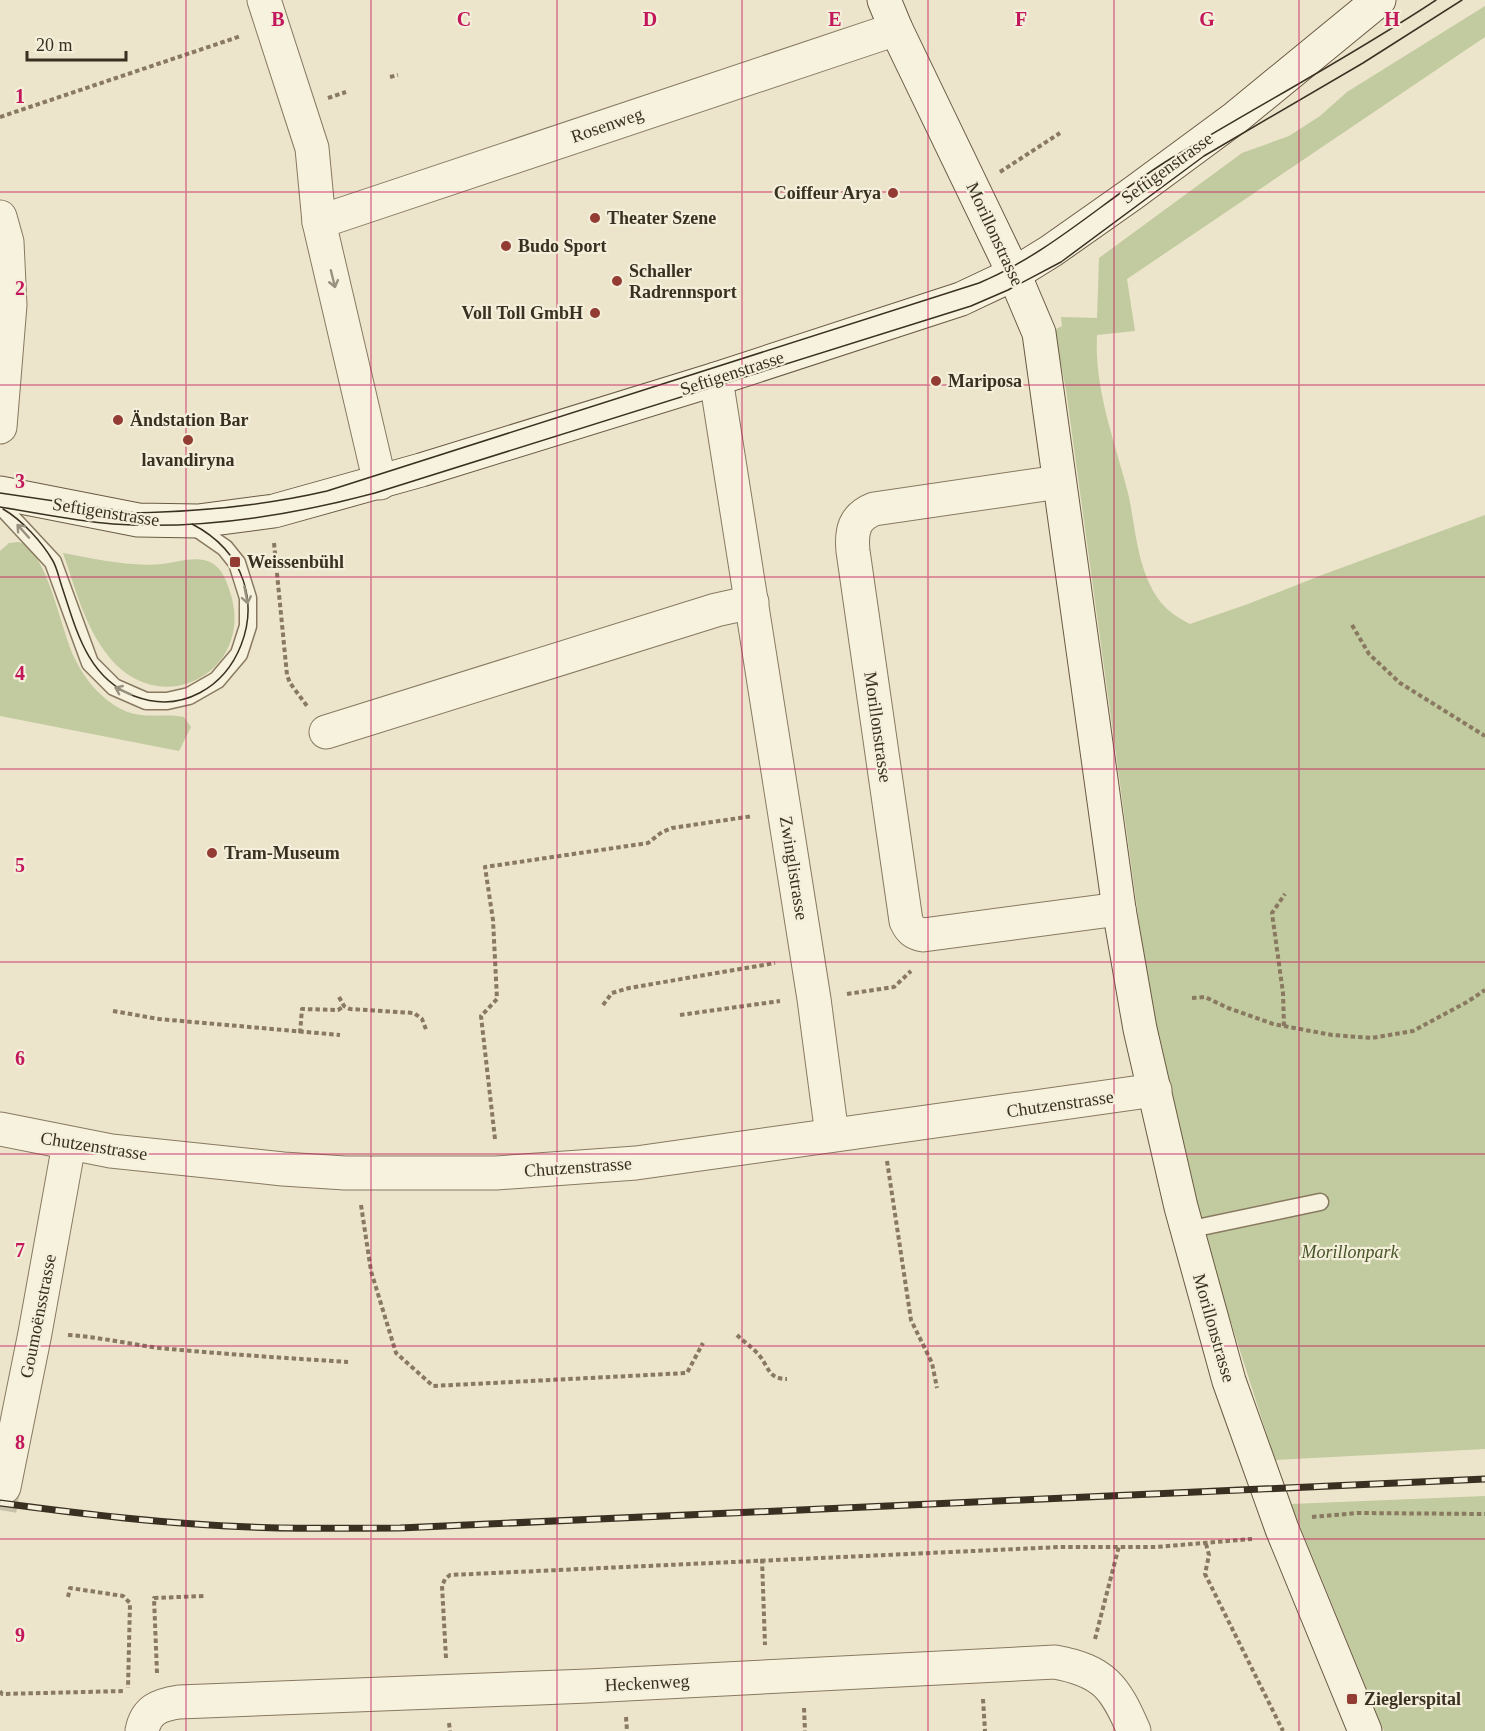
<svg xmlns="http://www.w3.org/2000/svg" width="1485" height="1731" font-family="Georgia,serif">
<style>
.green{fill:#c2ca9f}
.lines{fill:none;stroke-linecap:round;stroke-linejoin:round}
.street-tunnel{stroke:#c8c1a9;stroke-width:33;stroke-dasharray:33 16;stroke-linecap:butt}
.lane-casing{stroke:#887960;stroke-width:19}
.street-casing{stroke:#887960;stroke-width:35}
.secondary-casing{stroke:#6b5a43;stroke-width:35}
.path{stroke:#887960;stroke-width:4;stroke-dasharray:4.5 3;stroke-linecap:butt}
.lane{stroke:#f7f2de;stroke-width:16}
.street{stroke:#f7f2de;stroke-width:33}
.secondary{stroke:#f7f2de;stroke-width:33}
.tram{stroke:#3a3022;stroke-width:1.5}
.rail-casing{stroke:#3a3022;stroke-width:7}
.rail{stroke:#f4efda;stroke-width:4.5;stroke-dasharray:14;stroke-linecap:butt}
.oneway{stroke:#989180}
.grid{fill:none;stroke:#c2185b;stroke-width:1.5;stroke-opacity:0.55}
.poi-dot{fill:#933c34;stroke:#f4efda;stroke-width:2}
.labels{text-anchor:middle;stroke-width:4.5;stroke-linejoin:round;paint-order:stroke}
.street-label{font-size:18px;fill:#3a3022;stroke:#f4efda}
.poi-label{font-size:18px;font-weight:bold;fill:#3a3022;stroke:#f4efda;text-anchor:start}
.park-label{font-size:18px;font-style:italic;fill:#47552a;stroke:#f4efda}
.grid-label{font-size:20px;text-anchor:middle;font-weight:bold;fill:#c2185b;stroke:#f4efda;stroke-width:4.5;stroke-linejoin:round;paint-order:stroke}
</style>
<rect width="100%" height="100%" fill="#ece5cb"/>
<g class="green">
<path d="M1485,6V37L1127,279L1135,331L1097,335C1094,391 1116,444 1129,497C1135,527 1137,559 1151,587C1161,606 1172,615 1190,624L1248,604L1322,575L1485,515V1449L1275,1460L1193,1204L1149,995L1066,390L1054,330L1062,326L1061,317L1097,318L1099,258L1242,153L1289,136L1320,116L1347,92Z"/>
<path d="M19,542C48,551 61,632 75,659C84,678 101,699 121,709C141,720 163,713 184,717L191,727L179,751L0,716V551L9,543Z"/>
<path d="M63,553C96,559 129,567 162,564C178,562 197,555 212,563C221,568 226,579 229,589C259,669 160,726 106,653C84,624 75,587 63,553Z"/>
<polygon points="1485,1496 1485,1731 1384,1731 1291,1504"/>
</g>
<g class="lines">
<polyline class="street-tunnel" points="0,1510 4,1487"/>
<g class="lane-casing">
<g id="lane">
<polyline points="0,505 53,562 90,663 114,687 146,701 167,701 189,696 217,680 239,654 248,626 248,598 237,563 225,548 189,523"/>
<polyline points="1187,1230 1320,1202"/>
</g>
</g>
<g class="street-casing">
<g id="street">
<polyline points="264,0 312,148 319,222 380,483"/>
<polyline points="0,217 7,242 10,305 0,427"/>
<polyline points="319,222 896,29"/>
<polyline points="716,379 814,999 832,1135"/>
<path d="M1059,482L874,509C854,517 851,531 853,551L906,921C910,930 914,933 923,935L1119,909"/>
<polyline points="326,732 716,610 752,602"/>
<polyline points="0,1129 111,1151 283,1169 345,1173 496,1173 636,1163 1155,1090"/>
<polyline points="4,1487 35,1333 69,1144"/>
<path d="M142,1731C146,1710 159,1705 179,1702L588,1686L1055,1662C1104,1671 1115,1687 1134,1731"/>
</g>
</g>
<g class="secondary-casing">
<g id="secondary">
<polyline points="884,0 896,29 1014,274 1039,333 1119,909 1140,1029 1181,1207 1229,1381 1282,1529 1365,1731"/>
<polyline points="0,493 138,520 198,521 274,511 421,470 716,379 961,299 1014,274 1051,251 1132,194 1235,118 1379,0"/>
</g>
</g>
<g class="path">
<polyline points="390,77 398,75"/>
<polyline points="328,98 346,92"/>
<polyline points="0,117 241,36"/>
<polyline points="1000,172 1060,133"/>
<polyline points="274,543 287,675 290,683 307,706"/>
<polyline points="1352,625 1369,654 1400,683 1485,736"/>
<polyline points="847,994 894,987 911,971"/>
<polyline points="339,997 344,1006 350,1009 414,1013 422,1019 427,1032"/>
<polyline points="1192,998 1205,997 1228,1008 1273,1024 1332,1035 1372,1038 1413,1031 1467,1002 1485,990"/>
<polyline points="603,1005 612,993 629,988 775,963"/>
<polyline points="113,1011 159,1019 340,1035"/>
<polyline points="680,1015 780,1001"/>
<polyline points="1284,1026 1283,993 1272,913 1285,894"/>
<polyline points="300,1033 302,1009 338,1010 344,1006"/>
<polyline points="495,1139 481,1016 497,999 493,920 485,867 648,843 662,832 672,828 753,816"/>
<polyline points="887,1161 911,1320 932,1363 937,1388"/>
<polyline points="361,1205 371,1271 396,1353 433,1386 687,1373 703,1343"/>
<path d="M68,1335C99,1337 129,1344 159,1348C222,1354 285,1358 348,1362"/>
<path d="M737,1335C744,1342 753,1348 759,1355C769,1367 768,1379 787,1379"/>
<polyline points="1312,1517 1358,1513 1485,1514"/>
<polyline points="1206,1544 1209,1555 1205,1574 1283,1731"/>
<polyline points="762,1559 765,1645"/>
<polyline points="68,1597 70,1588 123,1596 130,1603 128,1688"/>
<polyline points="1095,1639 1119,1546"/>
<polyline points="446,1658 442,1586 445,1579 450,1575 1060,1547 1156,1547 1252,1539"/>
<polyline points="157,1673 154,1598 204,1596"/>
<polyline points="0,1691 2,1694 125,1691"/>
<polyline points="983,1699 985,1731"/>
<polyline points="804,1708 805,1731"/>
<polyline points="626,1717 627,1731"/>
<polyline points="449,1723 450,1731"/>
</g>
<use href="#lane" class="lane"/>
<use href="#street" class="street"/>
<use href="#secondary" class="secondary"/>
<g class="tram">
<polyline points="0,493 136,513"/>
<path d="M0,507C37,513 76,521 113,524C202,530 289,516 375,493L971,306L1008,290L1061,262L1204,156L1363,63L1462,0"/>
<path d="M3,509C22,520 42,542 53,561C57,568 59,578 62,587C76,629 87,678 134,696C232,733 302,581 192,524"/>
<path d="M129,513C197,512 262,506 327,491L979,283C1052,252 1104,200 1170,159C1259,105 1350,57 1436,0"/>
</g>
<g class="rail-casing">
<path id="rail" d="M0,1503C83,1514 166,1524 250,1527C300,1529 350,1528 400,1528L1485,1479"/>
</g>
<use href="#rail" class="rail"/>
</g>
<defs><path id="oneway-shaft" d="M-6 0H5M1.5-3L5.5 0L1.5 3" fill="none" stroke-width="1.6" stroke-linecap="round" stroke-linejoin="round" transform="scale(1.5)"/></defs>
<g class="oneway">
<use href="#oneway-shaft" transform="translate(333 279) rotate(76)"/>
<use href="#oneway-shaft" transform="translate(23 531) rotate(-132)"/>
<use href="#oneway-shaft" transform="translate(246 595) rotate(79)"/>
<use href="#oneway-shaft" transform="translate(123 691) rotate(-156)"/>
</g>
<path class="grid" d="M186,0V1731M371,0V1731M557,0V1731M742,0V1731M928,0V1731M1114,0V1731M1299,0V1731M0,192H1485M0,385H1485M0,577H1485M0,769H1485M0,962H1485M0,1154H1485M0,1346H1485M0,1539H1485"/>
<g class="poi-dot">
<circle cx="893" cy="193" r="6"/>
<circle cx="595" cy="218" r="6"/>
<circle cx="506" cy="246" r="6"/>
<circle cx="617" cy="281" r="6"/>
<circle cx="595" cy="313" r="6"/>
<circle cx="936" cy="381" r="6"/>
<circle cx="118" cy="420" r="6"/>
<circle cx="188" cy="440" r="6"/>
<rect x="229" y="556" width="12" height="12" rx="3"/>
<circle cx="212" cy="853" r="6"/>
<rect x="1346" y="1693" width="12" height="12" rx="3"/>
</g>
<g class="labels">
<g class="street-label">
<text transform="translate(607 125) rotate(-19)" y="6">Rosenweg</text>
<text transform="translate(1167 168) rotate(-36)" y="6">Seftigenstrasse</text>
<text transform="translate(995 234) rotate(65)" y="6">Morillonstrasse</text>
<text transform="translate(732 373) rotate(-18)" y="6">Seftigenstrasse</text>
<text transform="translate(106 512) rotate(9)" y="6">Seftigenstrasse</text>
<text transform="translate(878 727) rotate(82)" y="6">Morillonstrasse</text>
<text transform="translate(794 868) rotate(81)" y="6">Zwinglistrasse</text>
<text transform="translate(1060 1104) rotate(-8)" y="6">Chutzenstrasse</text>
<text transform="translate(94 1146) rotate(9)" y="6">Chutzenstrasse</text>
<text transform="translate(578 1167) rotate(-4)" y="6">Chutzenstrasse</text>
<text transform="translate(38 1316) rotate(-79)" y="6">Goumoënsstrasse</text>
<text transform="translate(1214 1328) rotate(74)" y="6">Morillonstrasse</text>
<text transform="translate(647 1683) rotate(-3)" y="6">Heckenweg</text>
</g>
<g class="poi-label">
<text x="881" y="199" text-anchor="end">Coiffeur Arya</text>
<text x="607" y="224">Theater Szene</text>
<text x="518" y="252">Budo Sport</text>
<text x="629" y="277">Schaller<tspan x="629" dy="21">Radrennsport</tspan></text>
<text x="583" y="319" text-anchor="end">Voll Toll GmbH</text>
<text x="948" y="387">Mariposa</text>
<text x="130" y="426">Ändstation Bar</text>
<text x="188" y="466" text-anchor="middle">lavandiryna</text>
<text x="247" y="568">Weissenbühl</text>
<text x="224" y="859">Tram-Museum</text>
<text x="1364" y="1705">Zieglerspital</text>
</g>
<g class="park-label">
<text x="1350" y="1258">Morillonpark</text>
</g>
</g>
<g class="grid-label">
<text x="278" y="26">B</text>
<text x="464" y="26">C</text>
<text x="650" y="26">D</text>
<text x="835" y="26">E</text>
<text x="1021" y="26">F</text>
<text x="1207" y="26">G</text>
<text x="1392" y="26">H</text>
<text x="20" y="103">1</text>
<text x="20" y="295">2</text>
<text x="20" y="488">3</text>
<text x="20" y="680">4</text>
<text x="20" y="872">5</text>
<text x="20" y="1065">6</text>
<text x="20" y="1257">7</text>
<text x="20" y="1449">8</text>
<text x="20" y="1642">9</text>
</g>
<path d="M27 51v9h99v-9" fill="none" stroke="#3a3022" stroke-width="3"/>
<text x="36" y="51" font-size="18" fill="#3a3022" stroke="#f4efda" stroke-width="4.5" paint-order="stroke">20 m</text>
</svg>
